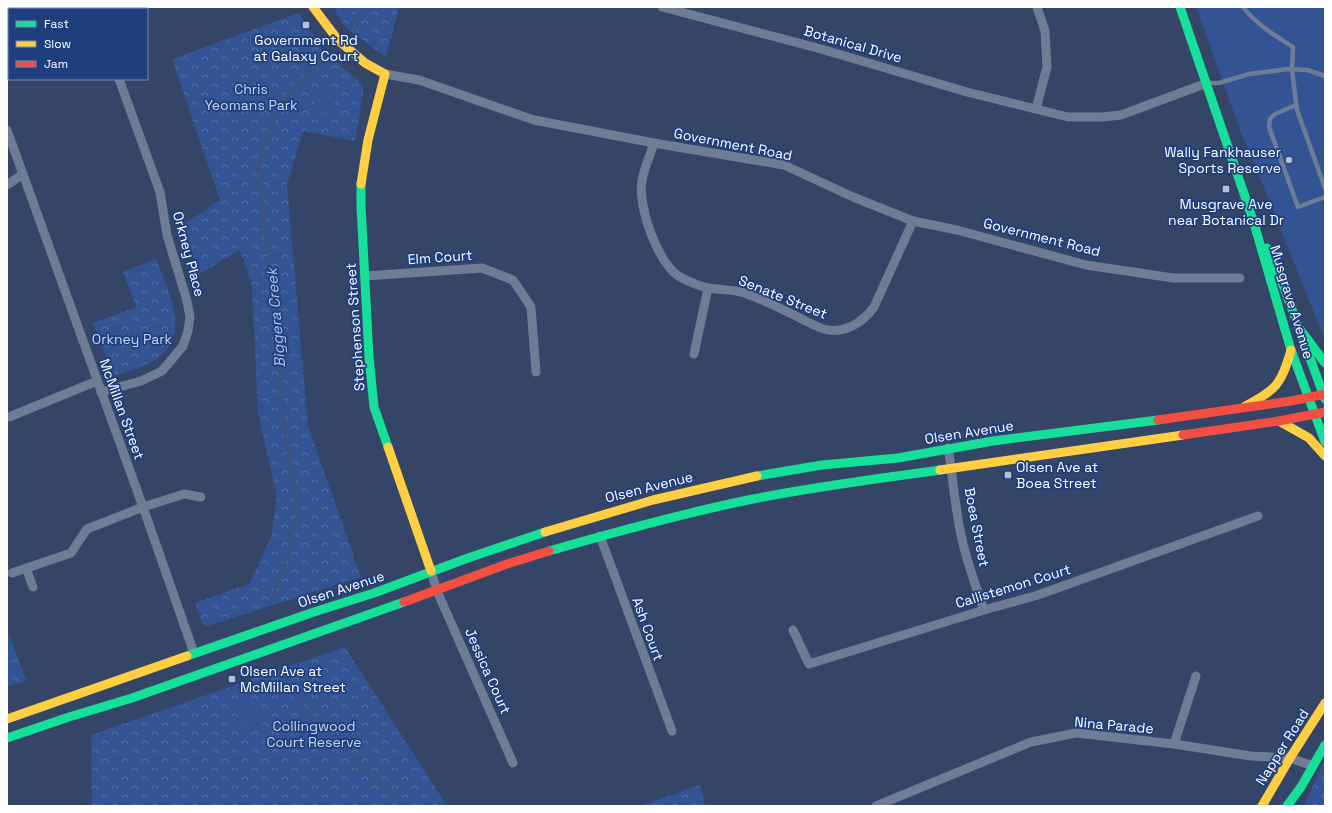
<svg xmlns="http://www.w3.org/2000/svg" width="1332" height="813" font-family="'Space Grotesk',sans-serif">
<style>
.park{fill:url(#park-crowns)}
.garden{fill:#325494}
.lines{fill:none;stroke-linecap:round;stroke-linejoin:round}
.stream{stroke:#3c5380;stroke-width:3.5}
.lane{stroke:#6f7c96;stroke-width:4.5}
.street{stroke:#6f7c96;stroke-width:9}
.fast{stroke:#16e098;stroke-width:9}
.slow{stroke:#ffcf43;stroke-width:9}
.jam{stroke:#f24e42;stroke-width:9}
.poi-dot{fill:#b8beca;stroke:#1f3e7d;stroke-width:1.5}
.labels{text-anchor:middle;stroke-width:3.5;stroke-linejoin:round;paint-order:stroke}
.poi-label{font-size:14px;fill:#fff;stroke:#1f3e7d}
.street-label{font-size:14px;fill:#fff;stroke:#1f3e7d}
.park-label{font-size:14px;fill:#c6d6f5;stroke:#1f3e7d}
.water-label{font-size:15px;font-style:italic;fill:#adc4ef;stroke:#1f3e7d}
</style>
<defs>
<pattern id="park-crowns" width="20" height="18" patternUnits="userSpaceOnUse"><rect width="20" height="18" fill="#325494"/><path d="M2 6a3 3 0 1 1 6 0M12 15a3 3 0 1 1 6 0" fill="none" stroke="#516ea4"/></pattern>
</defs>
<rect width="100%" height="100%" fill="#354567"/>
<g class="park">
<polygon points="334,7 399,7 386,57 346,28 338,15"/>
<polygon points="299,13 323,51 359,81 363,87 363,94 355,141 303,131 287,185 308,426 361,577 207,626 202,623 195,603 249,584 271,537 277,497 258,413 252,286 240,250 198,275 184,224 220,200 172,59"/>
<path d="M156,259C169,294 195,338 150,363C141,368 128,371 118,375L114,373L111,368L93,323L136,307L123,272Z"/>
<polygon points="7,629 26,680 7,687"/>
<polygon points="345,647 447,806 92,806 91,735"/>
<polygon points="1325,760 1325,806 1304,806 1324,761"/>
<polygon points="700,785 705,806 640,806"/>
</g>
<g class="garden">
<polygon points="1196,7 1325,7 1325,340 1265,190 1240,130"/>
<polygon points="317,91 336,96 331,114 312,110"/>
<polygon points="255,700 257,704 255,707 255,710 257,710 263,726 247,733 241,720 232,707 234,704 237,705 241,701 244,704 247,702 249,705"/>
</g>
<g class="lines">
<g class="stream">
<polyline points="354,32 360,7"/>
<polyline points="272,599 288,552 298,511 283,418 278,317 267,244 258,163 270,127 289,92 327,56"/>
<polyline points="283,670 300,705 401,806"/>
</g>
<g class="lane">
<path d="M1243,7C1256,24 1275,36 1293,47L1292,70L1297,110L1325,188"/>
<polyline points="1207,83 1219,83 1249,74 1289,69 1307,70 1325,76"/>
<polyline points="1296,105 1275,114 1270,119 1269,127 1298,207 1325,197"/>
</g>
<g class="street">
<polyline points="662,7 821,49 967,92 1068,117 1102,117 1121,115 1207,83"/>
<polyline points="7,44 9,43"/>
<polyline points="385,74 419,80 534,120 654,143 784,165 853,197 913,221 957,230 1086,265 1173,278 1240,278"/>
<polyline points="1036,109 1047,67 1045,31 1037,7"/>
<polyline points="7,130 143,507 194,653"/>
<path d="M654,143C650,156 644,168 642,181C637,205 659,268 682,278C690,282 699,286 708,288C720,290 732,289 744,293C761,299 778,307 794,315C804,320 814,326 824,329C844,335 863,322 874,307L913,221"/>
<polyline points="7,185 23,174"/>
<polyline points="365,276 482,268 513,280 531,307 536,372"/>
<polyline points="694,354 708,288"/>
<polyline points="101,392 141,381 162,371 183,346 188,331 190,317 187,301 167,235 160,192 119,79"/>
<polyline points="9,417 97,381"/>
<path d="M948,448C952,469 953,490 957,512C961,545 973,578 984,610"/>
<polyline points="600,536 672,731"/>
<polyline points="26,568 33,587"/>
<polyline points="431,571 437,591 513,763"/>
<polyline points="12,573 71,553 87,529 143,507 184,494 201,497"/>
<polyline points="793,630 809,664 984,610 1038,595 1258,516"/>
<polyline points="1174,744 1196,676"/>
<polyline points="876,806 1031,742 1076,733 1174,744 1251,756 1290,758 1313,766"/>
</g>
<g class="fast">
<polyline points="1180,7 1253,220 1291,350 1325,442"/>
<polyline points="361,184 361,206 369,357 374,407 388,447"/>
<polyline points="1267,248 1283,285 1325,399"/>
<polyline points="1299,328 1325,363"/>
<polyline points="757,476 822,465 898,458 993,441 1158,420"/>
<path d="M549,551C615,532 681,514 748,500C811,487 876,479 940,470"/>
<polyline points="187,656 317,611 374,593 468,558 545,532"/>
<polyline points="7,738 69,717 132,698 404,602"/>
<polyline points="1287,806 1301,787 1325,745"/>
</g>
<g class="slow">
<polyline points="313,7 338,40 365,63 385,74 368,140 361,184"/>
<path d="M1244,407C1276,389 1281,386 1291,350"/>
<polyline points="1279,421 1309,438 1325,456"/>
<polyline points="388,447 431,571"/>
<polyline points="940,470 1183,435"/>
<polyline points="545,532 653,500 757,476"/>
<polyline points="7,719 187,656"/>
<polyline points="1262,806 1290,758 1325,703"/>
</g>
<g class="jam">
<polyline points="1158,420 1291,401 1325,394"/>
<polyline points="1183,435 1279,421 1325,412"/>
<polyline points="404,602 507,564 549,551"/>
</g>
</g>
<g class="poi-dot">
<rect x="302" y="21" width="8" height="8" rx="2"/>
<circle cx="1289" cy="160" r="4"/>
<rect x="1222" y="185" width="8" height="8" rx="2"/>
<rect x="1004" y="471" width="8" height="8" rx="2"/>
<rect x="228" y="675" width="8" height="8" rx="2"/>
</g>
<g class="labels">
<g class="poi-label">
<text x="306" y="45">Government Rd<tspan x="306" dy="16">at Galaxy Court</tspan></text>
<text x="1281" y="157" text-anchor="end">Wally Fankhauser<tspan x="1281" dy="16">Sports Reserve</tspan></text>
<text x="1226" y="209">Musgrave Ave<tspan x="1226" dy="16">near Botanical Dr</tspan></text>
<text x="1016" y="472" text-anchor="start">Olsen Ave at<tspan x="1016" dy="16">Boea Street</tspan></text>
<text x="240" y="676" text-anchor="start">Olsen Ave at<tspan x="240" dy="16">McMillan Street</tspan></text>
</g>
<g class="street-label">
<text transform="translate(853 44) rotate(16)" y="5">Botanical Drive</text>
<text transform="translate(733 144) rotate(11)" y="5">Government Road</text>
<text transform="translate(1042 237) rotate(14)" y="5">Government Road</text>
<text transform="translate(189 254) rotate(75)" y="5">Orkney Place</text>
<text transform="translate(440 257) rotate(-4)" y="5">Elm Court</text>
<text transform="translate(783 297) rotate(22)" y="5">Senate Street</text>
<text transform="translate(1292 302) rotate(73)" y="5">Musgrave Avenue</text>
<text transform="translate(355 327) rotate(-94)" y="5">Stephenson Street</text>
<text transform="translate(122 409) rotate(70)" y="5">McMillan Street</text>
<text transform="translate(969 432) rotate(-9)" y="5">Olsen Avenue</text>
<text transform="translate(649 487) rotate(-14)" y="5">Olsen Avenue</text>
<text transform="translate(977 527) rotate(79)" y="5">Boea Street</text>
<text transform="translate(1013 586) rotate(-17)" y="5">Callistemon Court</text>
<text transform="translate(341 589) rotate(-18)" y="5">Olsen Avenue</text>
<text transform="translate(648 629) rotate(70)" y="5">Ash Court</text>
<text transform="translate(488 671) rotate(66)" y="5">Jessica Court</text>
<text transform="translate(1114 725) rotate(5)" y="5">Nina Parade</text>
<text transform="translate(1282 747) rotate(-58)" y="5">Napper Road</text>
</g>
<g class="park-label">
<text x="251" y="94">Chris<tspan x="251" dy="16">Yeomans Park</tspan></text>
<text x="132" y="344">Orkney Park</text>
<text x="314" y="731">Collingwood<tspan x="314" dy="16">Court Reserve</tspan></text>
</g>
<g class="water-label">
<text transform="translate(276 318) rotate(-95)" y="5">Biggera Creek</text>
</g>
</g>
<rect width="1332" height="813" fill="none" stroke="#ffffff" stroke-width="16"/>
<rect x="8" y="8" width="140" height="72" fill="#1f3e7d" stroke="#798bb1"/>
<rect x="16" y="21" width="20" height="6" fill="#16e098" stroke="#798bb1"/>
<text x="44" y="28" font-size="12" fill="#ffffff">Fast</text>
<rect x="16" y="41" width="20" height="6" fill="#ffcf43" stroke="#798bb1"/>
<text x="44" y="48" font-size="12" fill="#ffffff">Slow</text>
<rect x="16" y="61" width="20" height="6" fill="#f24e42" stroke="#798bb1"/>
<text x="44" y="68" font-size="12" fill="#ffffff">Jam</text>
</svg>
